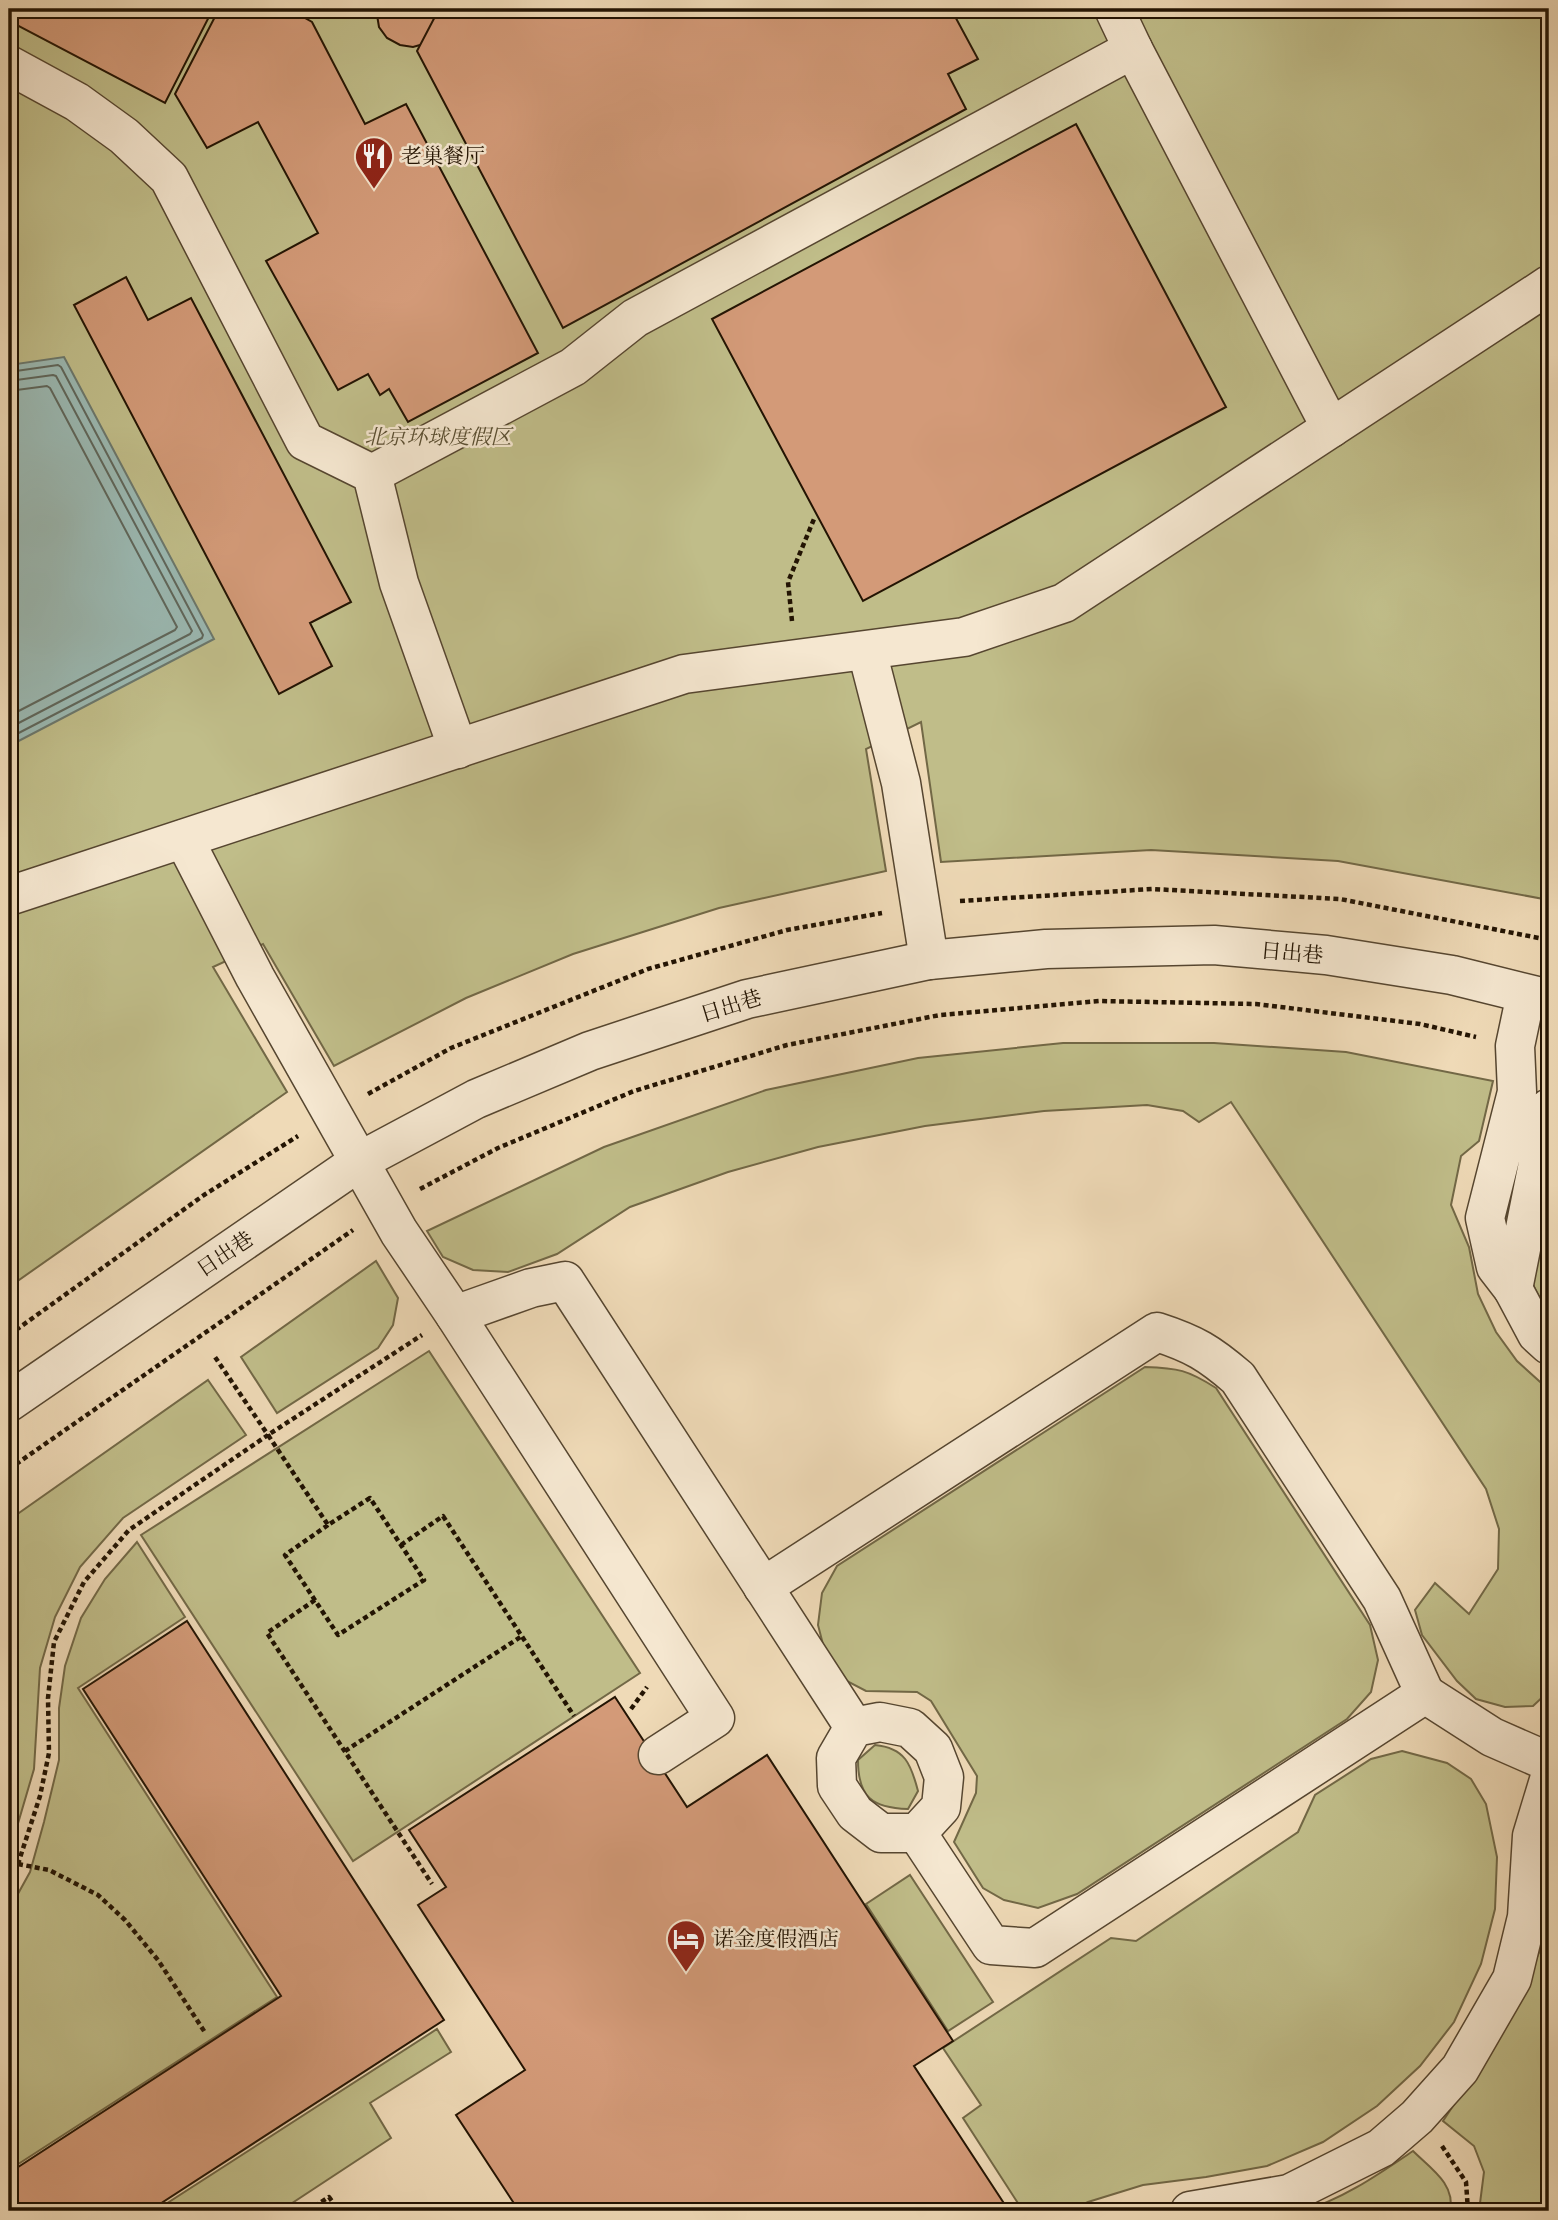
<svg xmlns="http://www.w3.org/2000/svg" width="1558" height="2220" font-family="'Old Standard TT','Noto Serif SC',serif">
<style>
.green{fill:#c0bd89;stroke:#726846;stroke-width:2}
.water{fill:#9bbab4;stroke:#6b786d;stroke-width:2}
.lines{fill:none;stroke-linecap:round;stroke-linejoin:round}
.shore{stroke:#5f675c;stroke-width:2}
.building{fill:#d39a78;stroke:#231403;stroke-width:2}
.minor-casing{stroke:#564630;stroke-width:41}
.path{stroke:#231403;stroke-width:4.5;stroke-dasharray:5 3.5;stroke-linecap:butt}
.minor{stroke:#f5e7d0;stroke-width:38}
.labels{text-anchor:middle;stroke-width:5;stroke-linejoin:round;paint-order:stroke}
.poi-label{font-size:21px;fill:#231403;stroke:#f5e7d0;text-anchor:start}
.park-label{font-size:21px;font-style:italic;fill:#5a4f32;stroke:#f5e7d0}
.street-label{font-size:21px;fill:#231403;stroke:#f5e7d0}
</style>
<rect width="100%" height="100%" fill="#efdab7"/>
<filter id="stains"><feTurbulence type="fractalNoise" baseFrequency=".00286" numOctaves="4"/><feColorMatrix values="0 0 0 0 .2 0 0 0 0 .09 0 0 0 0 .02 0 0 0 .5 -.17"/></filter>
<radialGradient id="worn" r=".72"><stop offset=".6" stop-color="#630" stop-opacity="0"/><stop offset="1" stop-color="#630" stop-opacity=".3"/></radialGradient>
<g class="green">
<polygon points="9,9 1549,9 1549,900 1338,861 1151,850 941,862 921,722 866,749 886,871 719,908 573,954 466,998 334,1066 263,944 213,967 287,1092 9,1287"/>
<polygon points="1063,1043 1214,1043 1346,1052 1493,1081 1479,1141 1461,1156 1451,1205 1469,1247 1478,1294 1496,1332 1517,1361 1549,1390 1549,1691 1533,1706 1505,1707 1476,1699 1457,1681 1422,1635 1415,1610 1435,1583 1469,1614 1498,1569 1499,1529 1486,1489 1231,1102 1199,1122 1183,1111 1147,1105 1044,1111 925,1126 818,1147 728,1172 630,1207 557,1254 508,1272 473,1270 443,1257 427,1231 604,1147 766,1090 918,1058"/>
<polygon points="1549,1171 1549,1316 1531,1281"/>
<polygon points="376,1261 398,1298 393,1325 378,1348 277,1413 241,1357"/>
<polygon points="429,1351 640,1673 353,1861 141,1535"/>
<path d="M1145,1367C1178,1368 1188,1370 1216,1388L1370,1625L1378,1660L1371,1692L1347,1719L1077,1894L1038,1908L1004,1900L983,1888L954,1842L976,1793L977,1776L931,1701L917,1692L866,1691L841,1678L826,1656L818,1625L822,1593L837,1566Z"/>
<polygon points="208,1380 246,1435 123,1518 80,1567 55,1617 40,1668 34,1769 9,1854 9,1520"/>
<polygon points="137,1542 185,1617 78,1688 277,1997 9,2170 9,1910 30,1872 44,1822 59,1760 59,1708 65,1666 81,1618 105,1579"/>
<path d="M875,1745C905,1748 911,1764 918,1791L908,1809C872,1808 858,1797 858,1760Z"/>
<polygon points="1402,1751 1447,1763 1471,1779 1486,1804 1497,1857 1495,1909 1481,1964 1454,2022 1420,2066 1377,2106 1323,2142 1267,2166 1206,2177 1143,2185 1088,2202 1070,2211 1023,2211 963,2118 981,2105 943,2048 1111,1938 1136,1941 1298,1832 1315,1795 1371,1759"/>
<polygon points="910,1875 993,2002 948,2031 866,1904"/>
<polygon points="1549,1924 1549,2211 1479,2211 1484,2172 1474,2146 1443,2121 1497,2040 1548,1934"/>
<polygon points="437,2029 451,2052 370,2103 391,2138 280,2211 155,2211"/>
<path d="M1413,2151C1430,2168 1456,2184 1450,2211H1302C1342,2200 1379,2174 1413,2151Z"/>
</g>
<polygon class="water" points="64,357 214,639 9,746 9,365"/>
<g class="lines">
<g class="shore">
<polyline points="9,372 58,365 61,367 203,635 202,638 9,738"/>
<polyline points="9,381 53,375 56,376 192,631 190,634 9,728"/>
<polyline points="9,391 47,386 50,388 177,627 175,630 9,716"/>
</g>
</g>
<g class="building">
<polygon points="9,9 213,9 165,103 9,21"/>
<polygon points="219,9 289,9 312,22 365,124 406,104 538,353 408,422 389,389 380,395 368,374 338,390 266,261 318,233 258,122 207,148 175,94"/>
<polygon points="376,9 446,9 444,22 438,34 427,43 413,47 400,45 387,38 379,27"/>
<polygon points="439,9 951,9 978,59 948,74 966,109 563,328 417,51"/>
<polygon points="1076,124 1226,407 863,601 712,319"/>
<polygon points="126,277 148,320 191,298 351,602 310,623 332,666 279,694 74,305"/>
<polygon points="187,1621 444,2020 149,2211 9,2211 9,2173 281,1996 83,1689"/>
<polygon points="615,1697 687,1807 767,1755 953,2041 914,2066 1009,2211 519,2211 456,2115 525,2070 418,1905 446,1887 409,1830"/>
</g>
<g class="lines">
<g class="minor-casing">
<g id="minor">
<polyline points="1114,9 1133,49"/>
<polyline points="9,65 77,102 124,136 169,178 305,441 372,474 399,583 458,749"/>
<polyline points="372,474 573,367 635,318 1133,49 1331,428"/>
<polyline points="867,651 901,783 929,960"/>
<polyline points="184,839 255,977 399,1232 455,1315 715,1718 658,1755"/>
<polyline points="9,896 684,674 964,637 1064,603 1549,285"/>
<polyline points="1526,994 1515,1046 1517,1092 1485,1218 1496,1267 1513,1289 1549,1108"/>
<polyline points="1513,1289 1537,1334 1549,1345"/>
<polyline points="455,1315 531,1288 565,1281 854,1727"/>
<polyline points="9,1402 360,1161 476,1099 590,1051 747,999 929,960 1046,949 1214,945 1326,955 1452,975 1549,999"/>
<path d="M763,1587L1157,1332C1194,1344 1209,1353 1238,1378L1382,1599L1425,1694"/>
<polygon points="880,1722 910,1728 933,1749 944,1777 941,1807 917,1833 881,1833 855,1813 837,1786 836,1758 854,1727"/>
<polyline points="917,1833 991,1945 1035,1948 1425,1694 1492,1737 1549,1762"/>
<polyline points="1190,2211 1289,2194 1381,2148 1417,2117 1460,2069 1512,1979 1527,1917 1532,1836 1549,1780"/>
</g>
</g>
<g class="path">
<polyline points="792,621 788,582 814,519"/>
<polyline points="960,901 1152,889 1340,899 1549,940"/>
<polyline points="368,1094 451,1048 648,969 787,930 882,913"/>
<polyline points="420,1189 498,1148 634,1091 787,1045 940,1015 1099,1001 1256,1004 1420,1024 1476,1037"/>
<polyline points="9,1335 204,1195 298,1136"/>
<polyline points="9,1469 353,1230"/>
<polyline points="328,1525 285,1555 338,1635 424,1580 370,1498 328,1525 268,1435 422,1335"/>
<polyline points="401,1545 443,1516 574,1716"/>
<polyline points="315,1600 267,1633 432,1884"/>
<polyline points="631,1709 647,1687"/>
<polyline points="345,1751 522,1636"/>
<polyline points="18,1864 49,1870 98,1895 125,1920 158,1960 206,2034"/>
<polyline points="9,1879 18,1864 40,1796 49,1753 48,1698 54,1642 84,1582 129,1530 268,1435 215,1357"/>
<polyline points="1442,2146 1466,2182 1468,2211"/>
<polyline points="307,2211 329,2197 339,2211"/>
</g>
<use href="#minor" class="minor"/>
</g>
<defs>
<g id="restaurant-pin" transform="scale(2.0125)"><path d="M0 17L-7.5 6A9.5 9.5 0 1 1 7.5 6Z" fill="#8f2418" stroke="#f5e7d0"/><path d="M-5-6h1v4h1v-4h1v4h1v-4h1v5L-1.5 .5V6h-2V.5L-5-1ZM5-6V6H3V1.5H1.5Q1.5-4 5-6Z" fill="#fff"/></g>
<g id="hotel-pin" transform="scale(2.0125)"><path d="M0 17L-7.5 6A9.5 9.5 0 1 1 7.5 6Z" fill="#8f2418" stroke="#f5e7d0"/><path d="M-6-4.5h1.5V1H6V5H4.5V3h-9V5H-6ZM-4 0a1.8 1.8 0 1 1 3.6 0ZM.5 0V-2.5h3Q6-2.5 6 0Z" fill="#fff"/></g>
</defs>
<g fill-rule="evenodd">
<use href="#restaurant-pin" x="374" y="156"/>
<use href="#hotel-pin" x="686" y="1939"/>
</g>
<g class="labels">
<g class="poi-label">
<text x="401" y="163">老巢餐厅</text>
<text x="713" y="1946">诺金度假酒店</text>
</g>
<g class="park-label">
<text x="438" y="444">北京环球度假区</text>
</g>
<g class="street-label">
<text transform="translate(1292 953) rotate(5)" y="7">日出巷</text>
<text transform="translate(731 1006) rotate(-17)" y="7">日出巷</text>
<text transform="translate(225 1254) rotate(-34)" y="7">日出巷</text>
</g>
</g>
<rect width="1558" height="2220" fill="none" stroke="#efdab7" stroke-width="35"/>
<rect x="10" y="10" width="1537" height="2199" fill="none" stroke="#231403" stroke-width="3.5"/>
<rect x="18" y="18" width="1523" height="2185" fill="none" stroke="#231403" stroke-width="2"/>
<rect width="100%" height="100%" filter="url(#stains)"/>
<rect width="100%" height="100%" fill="url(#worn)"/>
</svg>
